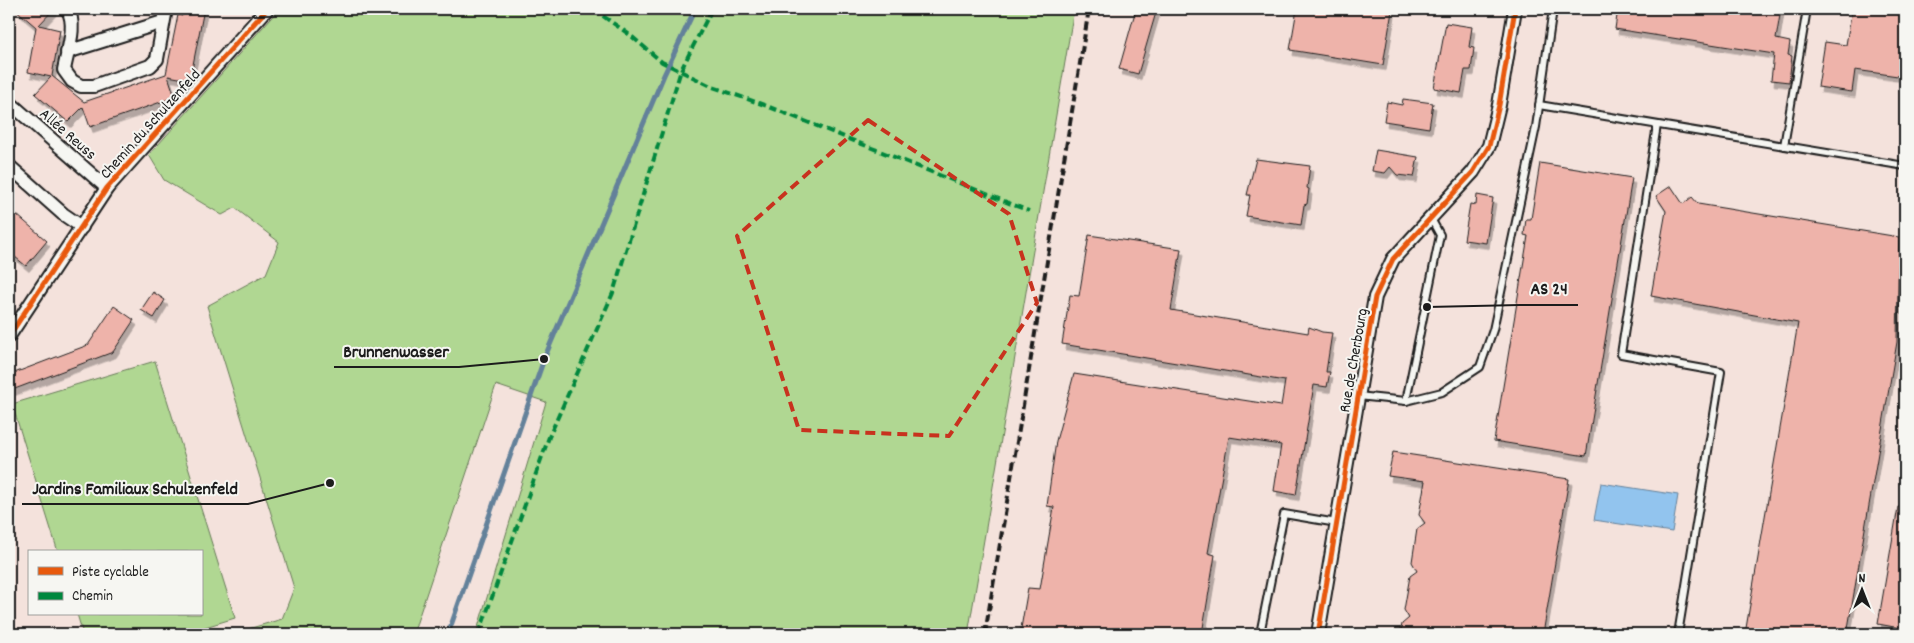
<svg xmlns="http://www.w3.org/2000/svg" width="1914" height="643" font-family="Dekko,sans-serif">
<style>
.green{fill:#b0d792;stroke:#667a57}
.water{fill:#92c4ee;stroke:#63819a}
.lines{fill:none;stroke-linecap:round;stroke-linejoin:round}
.stream{stroke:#63819a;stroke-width:5}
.building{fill:#eeb3aa;stroke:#1c1c1c;filter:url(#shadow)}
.service-casing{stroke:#1c1c1c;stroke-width:10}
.minor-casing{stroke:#1c1c1c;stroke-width:16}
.service{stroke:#f6f6f2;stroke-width:6}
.minor{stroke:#f6f6f2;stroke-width:12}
.rail{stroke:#1c1c1c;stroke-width:4;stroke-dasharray:8 4;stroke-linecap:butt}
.quiet{stroke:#00873e;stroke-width:4;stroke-dasharray:8 4;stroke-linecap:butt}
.cycleway-casing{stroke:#f6f6f2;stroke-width:8}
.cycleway{stroke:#e8590c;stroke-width:5}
.marked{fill:none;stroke:#c8321e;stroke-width:4;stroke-dasharray:10 6;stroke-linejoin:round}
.labels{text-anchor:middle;stroke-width:4;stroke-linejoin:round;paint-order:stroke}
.street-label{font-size:16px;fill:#1c1c1c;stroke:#f6f6f2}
.leader{fill:none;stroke:#1c1c1c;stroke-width:2}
.callout-dot{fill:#1c1c1c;stroke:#f6f6f2;stroke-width:2}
.callout-label{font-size:18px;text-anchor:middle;font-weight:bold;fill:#1c1c1c;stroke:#f6f6f2;stroke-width:4;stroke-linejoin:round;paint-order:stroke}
</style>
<defs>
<filter id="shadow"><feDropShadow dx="3" dy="5.5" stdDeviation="0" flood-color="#0004"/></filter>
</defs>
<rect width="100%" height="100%" fill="#f4e2dc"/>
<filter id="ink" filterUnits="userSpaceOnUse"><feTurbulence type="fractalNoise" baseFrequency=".02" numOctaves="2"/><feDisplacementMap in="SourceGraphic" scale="10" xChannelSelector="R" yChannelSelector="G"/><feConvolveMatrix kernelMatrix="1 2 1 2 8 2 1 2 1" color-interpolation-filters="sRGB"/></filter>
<g filter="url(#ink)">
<g class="green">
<polygon points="279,9 1074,9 968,634 476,634 546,402 496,385 413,634 231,634 282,619 294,588 207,306 266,274 279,242 235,208 222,215 164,180 149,155"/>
<polygon points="155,361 235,618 182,634 83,634 77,614 201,614 201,552 58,552 12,404"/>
</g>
<polygon class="water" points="1601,483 1678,495 1672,532 1594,520"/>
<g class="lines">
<polyline class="stream" points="448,634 544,359 664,75 695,9"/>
</g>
<g class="building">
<polygon points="15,9 54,9 39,25 60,30 52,76 84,102 166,74 178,15 182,16 183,9 204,9 190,80 168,76 175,97 90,127 83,107 68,122 35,94 51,77 28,72 36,27"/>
<polygon points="1136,9 1157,9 1138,74 1119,69"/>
<polygon points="1297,9 1380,9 1392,11 1383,65 1290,50"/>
<polygon points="1618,9 1781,9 1776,39 1790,42 1788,55 1792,56 1789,82 1771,80 1774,54 1615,29"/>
<polygon points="1852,9 1905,9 1905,77 1855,70 1852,92 1818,87 1825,42 1846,45"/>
<polygon points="1446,23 1472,27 1469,47 1474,48 1471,70 1465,70 1461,93 1434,88"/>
<polygon points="1403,99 1433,103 1429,128 1384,121 1387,102 1402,105"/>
<polygon points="1376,150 1418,157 1414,177 1397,175 1390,167 1385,173 1372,171"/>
<polygon points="1256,159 1310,166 1307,188 1309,189 1307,204 1304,205 1301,225 1246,216 1250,195 1247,195"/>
<polygon points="1540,163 1632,178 1586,456 1494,441 1528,236 1524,235 1526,219 1531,219"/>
<polygon points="1671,186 1683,204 1692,197 1698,204 1899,237 1897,342 1847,634 1745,634 1798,323 1651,296 1666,211 1656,196"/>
<polygon points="1477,195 1493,198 1486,243 1464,240 1470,204 1476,205"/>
<polygon points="9,208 47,241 26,266 9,252"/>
<polygon points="1089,235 1181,249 1171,310 1308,333 1309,327 1322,332 1332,333 1326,372 1330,372 1327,387 1314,385 1296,495 1274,491 1281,445 1229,437 1208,553 1215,555 1202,634 1020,634 1028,588 1040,589 1054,507 1047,506 1056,441 1074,374 1281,406 1285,381 1062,344 1070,295 1079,296"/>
<polygon points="153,292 165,300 154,318 141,310"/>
<polygon points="114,306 134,320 113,352 12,390 9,375 88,345"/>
<polygon points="1393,452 1569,479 1543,634 1400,634 1402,624 1409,618 1404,610 1410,576 1417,571 1412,562 1417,529 1425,523 1419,515 1425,481 1388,476"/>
<polygon points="1898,507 1905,508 1905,629 1878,624"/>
</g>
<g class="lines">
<g class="service-casing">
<g id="service">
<polyline points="1539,105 1905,166"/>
<polyline points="1657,125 1621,354 1721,372 1678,634"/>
<polyline points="1784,146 1807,9"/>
<polyline points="1358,396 1406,401 1442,392 1480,367 1493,330 1536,127 1553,9"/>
<polyline points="1406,401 1440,235 1430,217"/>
<polyline points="1260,634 1284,514 1337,523"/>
</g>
</g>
<g class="minor-casing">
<g id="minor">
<path d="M67,9C78,24 67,52 64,70L72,81L81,86H94L150,66L157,59L166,9"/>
<polyline points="67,52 163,22"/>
<polyline points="9,102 107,188"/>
<polyline points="9,166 63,214 82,227"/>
<polyline points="9,336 107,188 267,9"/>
<polyline points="1318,634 1375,297 1393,259 1473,172 1489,146 1499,105 1515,9"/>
</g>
</g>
<use href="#service" class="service"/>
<use href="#minor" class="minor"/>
<polyline class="rail" points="985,634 1089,9"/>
<g class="quiet">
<polyline points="593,9 630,35 662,62 713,87 767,106 1029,211"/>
<polyline points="479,634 549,437 613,293 681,70 712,9"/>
</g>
<g class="cycleway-casing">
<g id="cycleway">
<polyline points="9,336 107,188 267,9"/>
<polyline points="1318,634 1375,297 1393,259 1473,172 1489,146 1499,105 1515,9"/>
</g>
</g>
<use href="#cycleway" class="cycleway"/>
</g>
</g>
<path class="marked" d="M868,120L1009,214L1037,303L949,436L799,430L737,236Z"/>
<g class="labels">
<g class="street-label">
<text transform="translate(149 123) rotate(-48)" y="6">Chemin du Schulzenfeld</text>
<text transform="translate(69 133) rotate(41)" y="6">Allée Reuss</text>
<text transform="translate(1352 360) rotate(-80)" y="6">Rue de Cherbourg</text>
</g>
</g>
<path class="leader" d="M1427 307L1520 305H1578M544 359L459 367H334M330 483L248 504H22"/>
<g class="callout-dot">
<circle cx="1427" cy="307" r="5"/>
<circle cx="544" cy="359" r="5"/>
<circle cx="330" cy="483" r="5"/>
</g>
<g class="callout-label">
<text x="1549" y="294">AS 24</text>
<text x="396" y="357">Brunnenwasser</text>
<text x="135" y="494">Jardins Familiaux Schulzenfeld</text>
</g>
<rect width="1914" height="643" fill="none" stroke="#f6f6f2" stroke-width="30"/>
<rect x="15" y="15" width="1884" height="613" fill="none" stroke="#1c1c1c" stroke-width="2" filter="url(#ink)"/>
<rect x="28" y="550" width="175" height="65" fill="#f6f6f2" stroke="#9f9f9c"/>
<rect x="38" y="567" width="25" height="8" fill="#e8590c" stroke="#9f9f9c"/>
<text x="72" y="576" font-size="15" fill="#1c1c1c">Piste cyclable</text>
<rect x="38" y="592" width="25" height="8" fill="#00873e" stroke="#9f9f9c"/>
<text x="72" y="600" font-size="15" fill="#1c1c1c">Chemin</text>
<g transform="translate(1862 590)" stroke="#f6f6f2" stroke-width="4" paint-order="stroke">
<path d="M0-4L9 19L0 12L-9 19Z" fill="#1c1c1c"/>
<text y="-8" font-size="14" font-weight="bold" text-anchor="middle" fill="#1c1c1c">N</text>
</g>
</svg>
